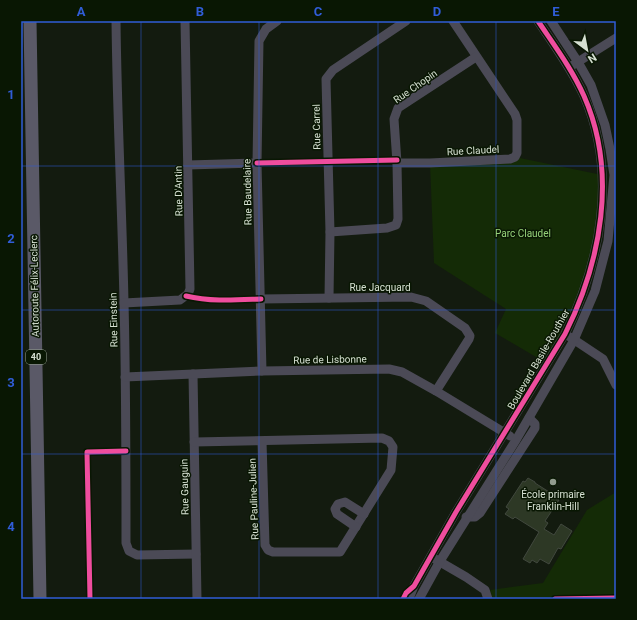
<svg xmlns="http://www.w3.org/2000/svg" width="637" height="620" font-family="Roboto,sans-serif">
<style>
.green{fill:#142b06}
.building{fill:#2d3825;stroke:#41483e}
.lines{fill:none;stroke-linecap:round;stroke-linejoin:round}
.minor{stroke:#4b4a56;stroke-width:9}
.highway{stroke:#5a5967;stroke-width:13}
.cycleway-casing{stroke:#091703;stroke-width:8}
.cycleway{stroke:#ef4d9e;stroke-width:5}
.grid{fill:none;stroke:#305dd7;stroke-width:1;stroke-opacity:0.55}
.poi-dot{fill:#929b8e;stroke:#091703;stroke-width:1.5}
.labels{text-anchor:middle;stroke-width:3;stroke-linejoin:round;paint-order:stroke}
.shield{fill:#091703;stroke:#98a494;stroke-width:1}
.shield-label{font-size:9px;font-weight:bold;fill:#d6e0d2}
.street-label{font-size:10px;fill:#d6e0d2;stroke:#091703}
.park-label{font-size:10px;fill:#96d17a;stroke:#091703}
.poi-label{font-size:10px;fill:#d6e0d2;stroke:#091703}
.neatline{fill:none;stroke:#305dd7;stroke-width:1.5}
.grid-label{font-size:13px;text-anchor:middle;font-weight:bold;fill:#305dd7}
</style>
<rect width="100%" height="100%" fill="#131b0f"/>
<g class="green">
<polygon points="515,157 602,175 603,204 586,287 548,364 495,333 506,309 434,263 430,163"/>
<polygon points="616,492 616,599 493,599 490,590 543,583 587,510"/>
</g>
<polygon class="building" points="528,478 535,482 535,483 557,497 556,498 559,500 545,521 548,523 544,529 554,535 561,524 572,531 561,549 558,548 549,564 540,559 537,563 532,560 530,563 523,559 539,532 515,517 513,519 505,514 509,509 506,507 523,481 525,482"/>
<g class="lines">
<g class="minor">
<path d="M116,21C117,115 122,208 124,302C126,382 126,463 126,543L129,551L137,555L196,554"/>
<polyline points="573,65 616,38"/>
<polyline points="397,163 430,163 510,159 515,157 517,153 517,120 515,114 453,21"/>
<polyline points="188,165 257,163"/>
<polyline points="330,232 387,228 396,225 398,219 397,163 394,119 398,108 476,57"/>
<polyline points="329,298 330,232 326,79 333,70 406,21"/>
<polyline points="261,299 411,297 426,301 465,328 470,336 469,339 436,391"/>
<polyline points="124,303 180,300 188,294 190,289 185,21"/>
<polyline points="570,337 603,359 616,385"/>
<polyline points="262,371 257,163 259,41 266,29 277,21"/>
<polyline points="193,374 197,599"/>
<polyline points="125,377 262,371 389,369 402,372 436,391 510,436"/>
<polyline points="194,442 382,438 389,441 393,447 391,470 340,552 273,552 268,550 265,545 262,441"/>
<polyline points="466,517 475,517 480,513 535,428 535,424 529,418"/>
<polyline points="356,527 337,514 335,509 338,504 345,502 364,514"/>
<polyline points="435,559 466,577 485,590 488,599"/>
<path d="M409,599L414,586L456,512L565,334C601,262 618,173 584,96C572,69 554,45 538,21"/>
<polyline points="419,599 440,561 516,440 574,340 595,291 608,241 614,175 610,149 605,125 591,85 578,62 551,21"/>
</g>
<polyline class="highway" points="30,21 40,599"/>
<g class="cycleway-casing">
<g id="cycleway">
<polyline points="257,163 397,160"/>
<path d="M186,296C211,302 236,300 261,299"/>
<polyline points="90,599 87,452 126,451"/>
<path d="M403,599L406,593L414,586L456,512L565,334C601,262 618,173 584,96C572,69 554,45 538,21"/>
<polyline points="555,599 616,598"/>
</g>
</g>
<use href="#cycleway" class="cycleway"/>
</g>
<path class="grid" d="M141,21V599M259,21V599M378,21V599M496,21V599M21,166H616M21,310H616M21,454H616"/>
<circle class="poi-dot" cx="553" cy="482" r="4"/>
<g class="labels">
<rect class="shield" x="26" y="350" width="20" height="14" rx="3"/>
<g class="shield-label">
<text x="36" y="360">40</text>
</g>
<g class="street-label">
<text transform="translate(415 86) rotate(-35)" y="4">Rue Chopin</text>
<text transform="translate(316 127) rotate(-91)" y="4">Rue Carrel</text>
<text transform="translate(473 150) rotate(-3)" y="4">Rue Claudel</text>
<text transform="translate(178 191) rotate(-91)" y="4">Rue D'Antin</text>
<text transform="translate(247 192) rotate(-91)" y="4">Rue Baudelaire</text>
<text transform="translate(34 286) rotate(-91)" y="4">Autoroute Félix-Leclerc</text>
<text x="380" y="291">Rue Jacquard</text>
<text transform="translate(113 320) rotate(-91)" y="4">Rue Einstein</text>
<text transform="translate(330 359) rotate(-1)" y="4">Rue de Lisbonne</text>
<text transform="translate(538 359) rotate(-60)" y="4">Boulevard Basile-Routhier</text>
<text transform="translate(184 487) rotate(-91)" y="4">Rue Gauguin</text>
<text transform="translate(253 499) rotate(-92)" y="4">Rue Pauline-Julien</text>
</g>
<g class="park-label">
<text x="523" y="237">Parc Claudel</text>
</g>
<g class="poi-label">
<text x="553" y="498">École primaire<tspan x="553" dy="12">Franklin-Hill</tspan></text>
</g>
</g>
<rect width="637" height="620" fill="none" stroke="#091703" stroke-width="44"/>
<g transform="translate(587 50) rotate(148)" stroke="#091703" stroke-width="3" paint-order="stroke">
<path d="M0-3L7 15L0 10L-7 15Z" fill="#d6e0d2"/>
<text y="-6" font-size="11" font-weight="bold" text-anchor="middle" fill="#d6e0d2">N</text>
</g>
<rect x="22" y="22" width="593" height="576" class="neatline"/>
<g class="grid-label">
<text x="81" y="16">A</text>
<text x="200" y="16">B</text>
<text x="318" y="16">C</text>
<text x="437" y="16">D</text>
<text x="556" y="16">E</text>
<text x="11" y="99">1</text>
<text x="11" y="243">2</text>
<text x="11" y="387">3</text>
<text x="11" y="531">4</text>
</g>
</svg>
